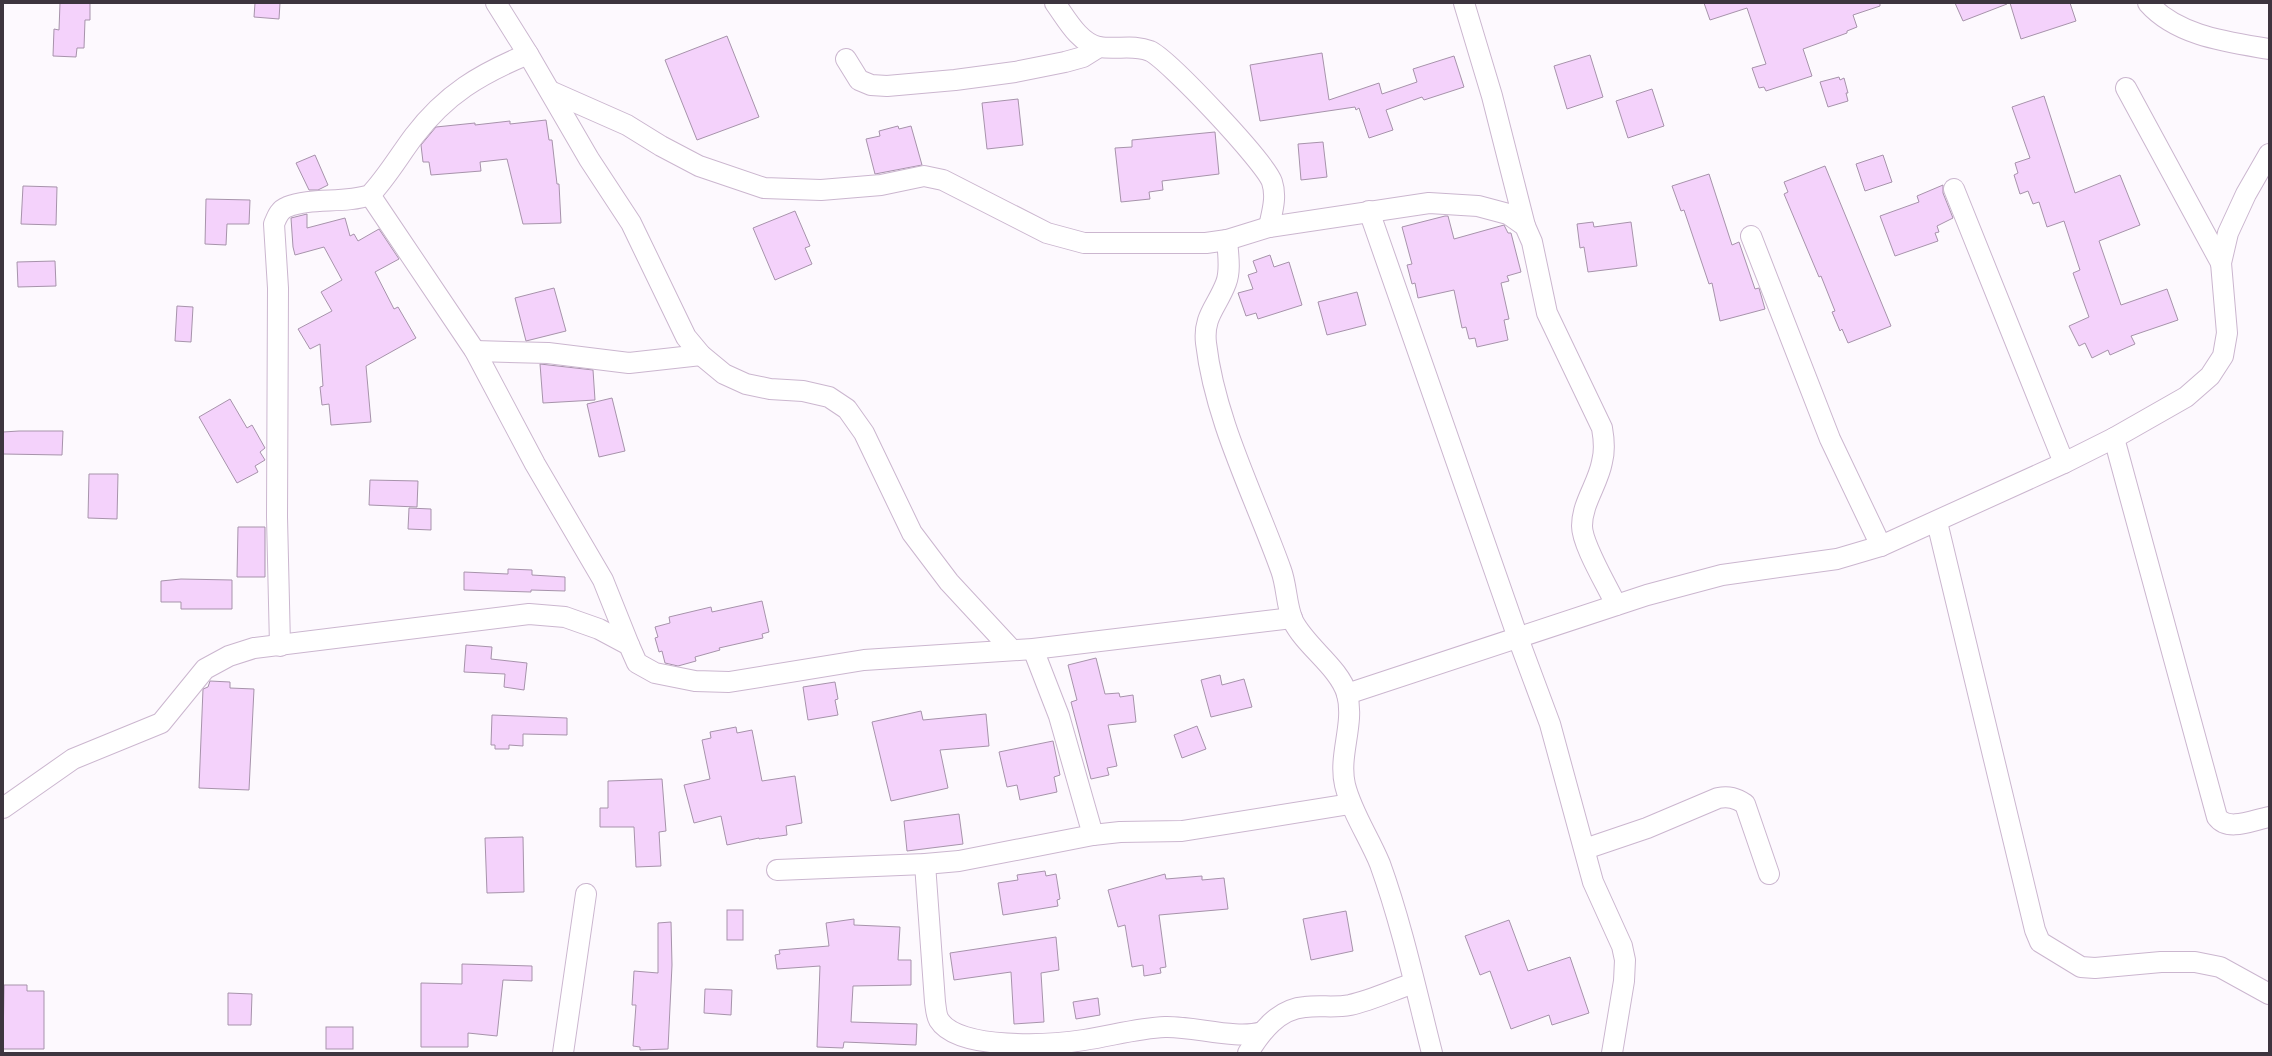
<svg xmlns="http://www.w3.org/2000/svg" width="2272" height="1056" font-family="'Exo 2',sans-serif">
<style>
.building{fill:#f4d2fb;stroke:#a793ab}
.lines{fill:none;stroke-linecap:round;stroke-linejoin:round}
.street-casing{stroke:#cbb6cf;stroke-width:22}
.street{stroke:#fff;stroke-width:20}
</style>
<rect width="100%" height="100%" fill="#fdf9fe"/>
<g class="building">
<polygon points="60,3 90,3 90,20 85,20 84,48 77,48 76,57 53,56 54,29 59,30"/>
<polygon points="255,3 280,3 279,19 254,17"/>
<polygon points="1704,3 1880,3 1880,6 1853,15 1857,27 1847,31 1847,33 1803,49 1812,76 1766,91 1764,87 1759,88 1752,68 1766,64 1747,8 1710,20"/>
<polygon points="1955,3 2007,3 2007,4 1963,21"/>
<polygon points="2010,3 2070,3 2076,21 2021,39"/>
<polygon points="727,36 759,117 697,140 665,60"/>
<polygon points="1322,53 1329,100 1379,83 1382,94 1417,82 1413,69 1454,56 1464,87 1424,100 1422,97 1386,110 1393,130 1369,138 1359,108 1356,110 1355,107 1260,121 1250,65"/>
<polygon points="1590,55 1603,97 1567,109 1554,66"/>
<polygon points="1839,77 1840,80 1844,78 1848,93 1846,93 1848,101 1828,107 1820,82"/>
<polygon points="1652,89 1664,126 1628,138 1616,101"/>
<polygon points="2044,96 2075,193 2120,175 2140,225 2099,241 2121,305 2167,289 2178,320 2131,336 2135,344 2110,355 2108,350 2092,358 2085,343 2079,346 2069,326 2089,317 2073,273 2080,270 2064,221 2047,227 2039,202 2033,204 2028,191 2020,194 2014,175 2018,173 2015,163 2030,158 2012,107"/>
<polygon points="1018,99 1023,145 987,149 982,103"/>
<polygon points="546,120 549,140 552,140 557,184 559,184 561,223 523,224 507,159 480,162 481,171 431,175 429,162 423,162 421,145 436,127 475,123 475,125 510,121 510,124"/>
<polygon points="898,126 899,129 911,126 922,165 875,174 866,139 880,136 879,131"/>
<polygon points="1215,132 1219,174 1162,181 1163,190 1149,192 1150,199 1121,202 1115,148 1132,147 1132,140"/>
<polygon points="1323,142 1327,177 1301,180 1298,144"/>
<polygon points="315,155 328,185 318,190 309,190 296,163"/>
<polygon points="1883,155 1892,182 1865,191 1856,164"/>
<polygon points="1825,166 1891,326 1848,343 1842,329 1840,331 1832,312 1835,311 1821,276 1819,277 1784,194 1788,192 1784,182"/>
<polygon points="1709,174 1732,245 1739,242 1755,289 1759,288 1765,309 1720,321 1712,283 1709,284 1684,210 1681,211 1672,186"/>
<polygon points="1943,185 1943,193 1953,218 1937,226 1939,232 1935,233 1938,241 1895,256 1880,216 1919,202 1917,196"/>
<polygon points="23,186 57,187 56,225 21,224"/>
<polygon points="206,199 250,200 249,224 227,224 226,245 205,244"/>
<polygon points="795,211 810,246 805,248 812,264 775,280 753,228"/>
<polygon points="307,214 307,228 345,218 350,236 354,234 358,241 379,229 399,259 375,272 394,309 398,307 416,338 366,366 371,422 331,425 329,404 322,405 320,387 323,386 320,344 310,349 298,329 332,311 321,292 342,280 324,247 295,255 293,247 291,218"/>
<polygon points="1445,216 1448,216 1454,239 1504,225 1508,233 1511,233 1521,272 1507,276 1509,281 1501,283 1509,319 1504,320 1508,340 1477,347 1475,338 1469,339 1466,327 1462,328 1454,290 1418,298 1415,283 1412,284 1407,265 1412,264 1402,227"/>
<polygon points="1593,222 1594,227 1631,222 1637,266 1588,272 1584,247 1580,248 1577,224"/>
<polygon points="1270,255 1274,267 1289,262 1302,305 1258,319 1256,313 1246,316 1238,293 1253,289 1248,275 1257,272 1253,261"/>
<polygon points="55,261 56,286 18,287 17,262"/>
<polygon points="554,288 566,331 526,341 515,298"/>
<polygon points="1357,292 1366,325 1327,335 1318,302"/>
<polygon points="177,306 193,307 191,342 175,341"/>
<polygon points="540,364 593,370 595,400 543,403"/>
<polygon points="612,398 625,451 599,457 587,404"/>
<polygon points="230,399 247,428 252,425 265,448 260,452 265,460 255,466 258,472 237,483 199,417"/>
<polygon points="19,431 63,431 62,455 3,454 3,432"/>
<polygon points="89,474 118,474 117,519 88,518"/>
<polygon points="370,480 418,481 417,507 369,505"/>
<polygon points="409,508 431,509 431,530 408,529"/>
<polygon points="238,527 265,527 265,577 237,577"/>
<polygon points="508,569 532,570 532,575 565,577 565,591 531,590 531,592 464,590 464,572 508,574"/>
<polygon points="181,579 232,580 232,609 181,609 181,602 161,602 161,581"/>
<polygon points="762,601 769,632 762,634 763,638 719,648 720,650 695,657 696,661 678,666 665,663 662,651 659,652 655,638 658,637 655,627 670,623 669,617 711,607 712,612"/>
<polygon points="466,645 492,647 491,659 527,663 524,690 504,687 505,674 464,672"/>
<polygon points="1096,658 1105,694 1119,693 1120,697 1133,695 1136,722 1108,725 1117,766 1107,768 1109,775 1091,779 1071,702 1077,700 1068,665"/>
<polygon points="1220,675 1222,685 1244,679 1252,707 1211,717 1201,680"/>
<polygon points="210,681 230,682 230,688 254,689 249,790 199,788 203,689 208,687"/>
<polygon points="835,682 838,699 835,700 838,715 808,720 803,687"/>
<polygon points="921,711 923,720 986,714 989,746 940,750 948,788 891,801 872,722"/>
<polygon points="492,715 567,718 567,735 523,734 523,746 509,745 509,749 495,749 495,745 491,745"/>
<polygon points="1197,726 1206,749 1182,758 1174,735"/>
<polygon points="736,727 737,733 752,730 762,781 795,776 802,823 786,826 787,835 759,839 759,838 727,845 721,816 694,823 684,785 710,779 702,740 711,738 710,732"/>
<polygon points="1053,741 1060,775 1054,777 1057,792 1020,800 1017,785 1007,787 999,752"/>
<polygon points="662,779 666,831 659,832 661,866 636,867 634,827 600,827 600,808 608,808 608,781"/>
<polygon points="959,814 963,844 907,851 904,821"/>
<polygon points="523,837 524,892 487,893 485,838"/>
<polygon points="1045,871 1046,876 1056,874 1060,899 1057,900 1058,906 1003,915 998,883 1018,880 1017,875"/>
<polygon points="1165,874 1166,879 1202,876 1202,880 1224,878 1228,909 1159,915 1166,967 1160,968 1161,973 1144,976 1143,965 1132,967 1125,925 1118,927 1108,890"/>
<rect x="727" y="910" width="16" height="30"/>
<polygon points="1346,911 1353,951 1311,960 1303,919"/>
<polygon points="854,919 854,925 900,927 898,960 911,960 911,985 853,986 851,1022 917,1024 916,1045 844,1042 843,1048 817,1047 820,966 777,969 775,955 780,954 779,950 829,946 826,923"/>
<polygon points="1509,920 1528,971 1570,957 1589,1013 1552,1025 1549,1015 1511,1029 1490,971 1480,975 1465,936"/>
<polygon points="671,922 672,965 668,1049 640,1050 640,1047 633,1046 636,1005 632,1005 634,971 658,973 658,923"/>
<polygon points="1056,937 1059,970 1041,973 1044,1022 1014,1024 1011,972 954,980 950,953"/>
<polygon points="462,964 532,966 532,981 503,980 497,1036 468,1033 468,1047 421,1047 421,983 462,984"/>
<polygon points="4,985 27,985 27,991 44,991 44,1049 3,1049"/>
<polygon points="705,989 732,990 731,1015 704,1013"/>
<polygon points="228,993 252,994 251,1025 228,1025"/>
<polygon points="1098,998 1100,1015 1076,1019 1073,1002"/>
<rect x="326" y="1027" width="27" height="22"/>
</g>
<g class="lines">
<g class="street-casing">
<g id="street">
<polyline points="496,3 528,54 589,159 631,223 686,337 701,355 724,374 746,384 770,389 803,391 829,397 847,409 864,433 912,533 949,582 1012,650"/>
<path d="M1055,3C1066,18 1079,43 1099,47C1117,50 1133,44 1150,51C1168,59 1266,163 1272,182C1277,197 1272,212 1269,227"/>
<polyline points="1464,3 1492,96 1525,226"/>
<path d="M2148,3C2177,36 2228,42 2269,49"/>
<polyline points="846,59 859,80 871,85 887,86 955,80 1015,72 1065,62 1083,57 1099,47"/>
<polyline points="2126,88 2221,263"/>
<path d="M550,91L627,125L661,146L699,166L764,188L821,190L881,185L924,176L943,180L1047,233L1084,243H1206L1227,240L1269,227L1429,203L1478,206L1508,214L1525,226L1532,242L1547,313L1602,428C1604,439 1605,451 1602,462C1598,484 1582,503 1582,526C1582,545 1608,587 1616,605"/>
<polyline points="1954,189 2064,463"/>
<polyline points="370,195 475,351 535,464 603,580 629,645"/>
<polyline points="1369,211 1518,638 1550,724 1593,882 1622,946 1625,960 1624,981 1612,1053"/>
<polyline points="1751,236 1830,439 1881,546"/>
<path d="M1227,240C1228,254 1231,270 1226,283C1217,307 1203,316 1206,343C1215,421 1255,497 1281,570C1287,586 1286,605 1293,621C1306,647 1339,667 1347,694C1355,724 1338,755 1345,785C1352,813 1369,837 1380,864C1402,925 1416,990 1432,1053"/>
<polyline points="475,351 548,353 629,363 701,355"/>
<path d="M2114,438L2217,817C2228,832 2253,820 2269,817"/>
<polyline points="1937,522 2035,930 2040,942 2081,967 2095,968 2161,962 2195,962 2220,967 2269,994"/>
<path d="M280,646L277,517L278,288L274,224C277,217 279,210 287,207C311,197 344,204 370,195C387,177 399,156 414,136C446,94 480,74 528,54"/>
<polyline points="1033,649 1059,716 1093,835"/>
<polyline points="1347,694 1647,595 1722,575 1837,559 1881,546 2064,463 2114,438 2186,397 2210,376 2223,356 2227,333 2221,263 2228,233 2246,194 2269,154"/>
<polyline points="3,808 73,759 161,723 205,669 229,656 254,648 529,614 565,617 599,629 629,645 637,663 655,673 695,681 729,682 864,660 1033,649 1292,618"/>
<path d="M1585,849L1647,828L1718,798C1729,796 1736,798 1745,804L1769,874"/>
<path d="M925,864L935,1002C936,1008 936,1015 939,1020C958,1051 1052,1045 1084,1040C1111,1036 1138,1028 1165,1027C1194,1026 1236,1040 1262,1032"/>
<polyline points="777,870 925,864 959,861 1093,835 1120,832 1182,831 1350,804"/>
<polyline points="563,1053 586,894"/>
<path d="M1248,1053C1261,1032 1278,1009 1305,1007C1320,1005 1335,1008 1350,1005C1372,1000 1393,990 1414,983"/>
</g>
</g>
<use href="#street" class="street"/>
</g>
<rect width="2272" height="1056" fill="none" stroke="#3d353f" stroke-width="8"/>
</svg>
